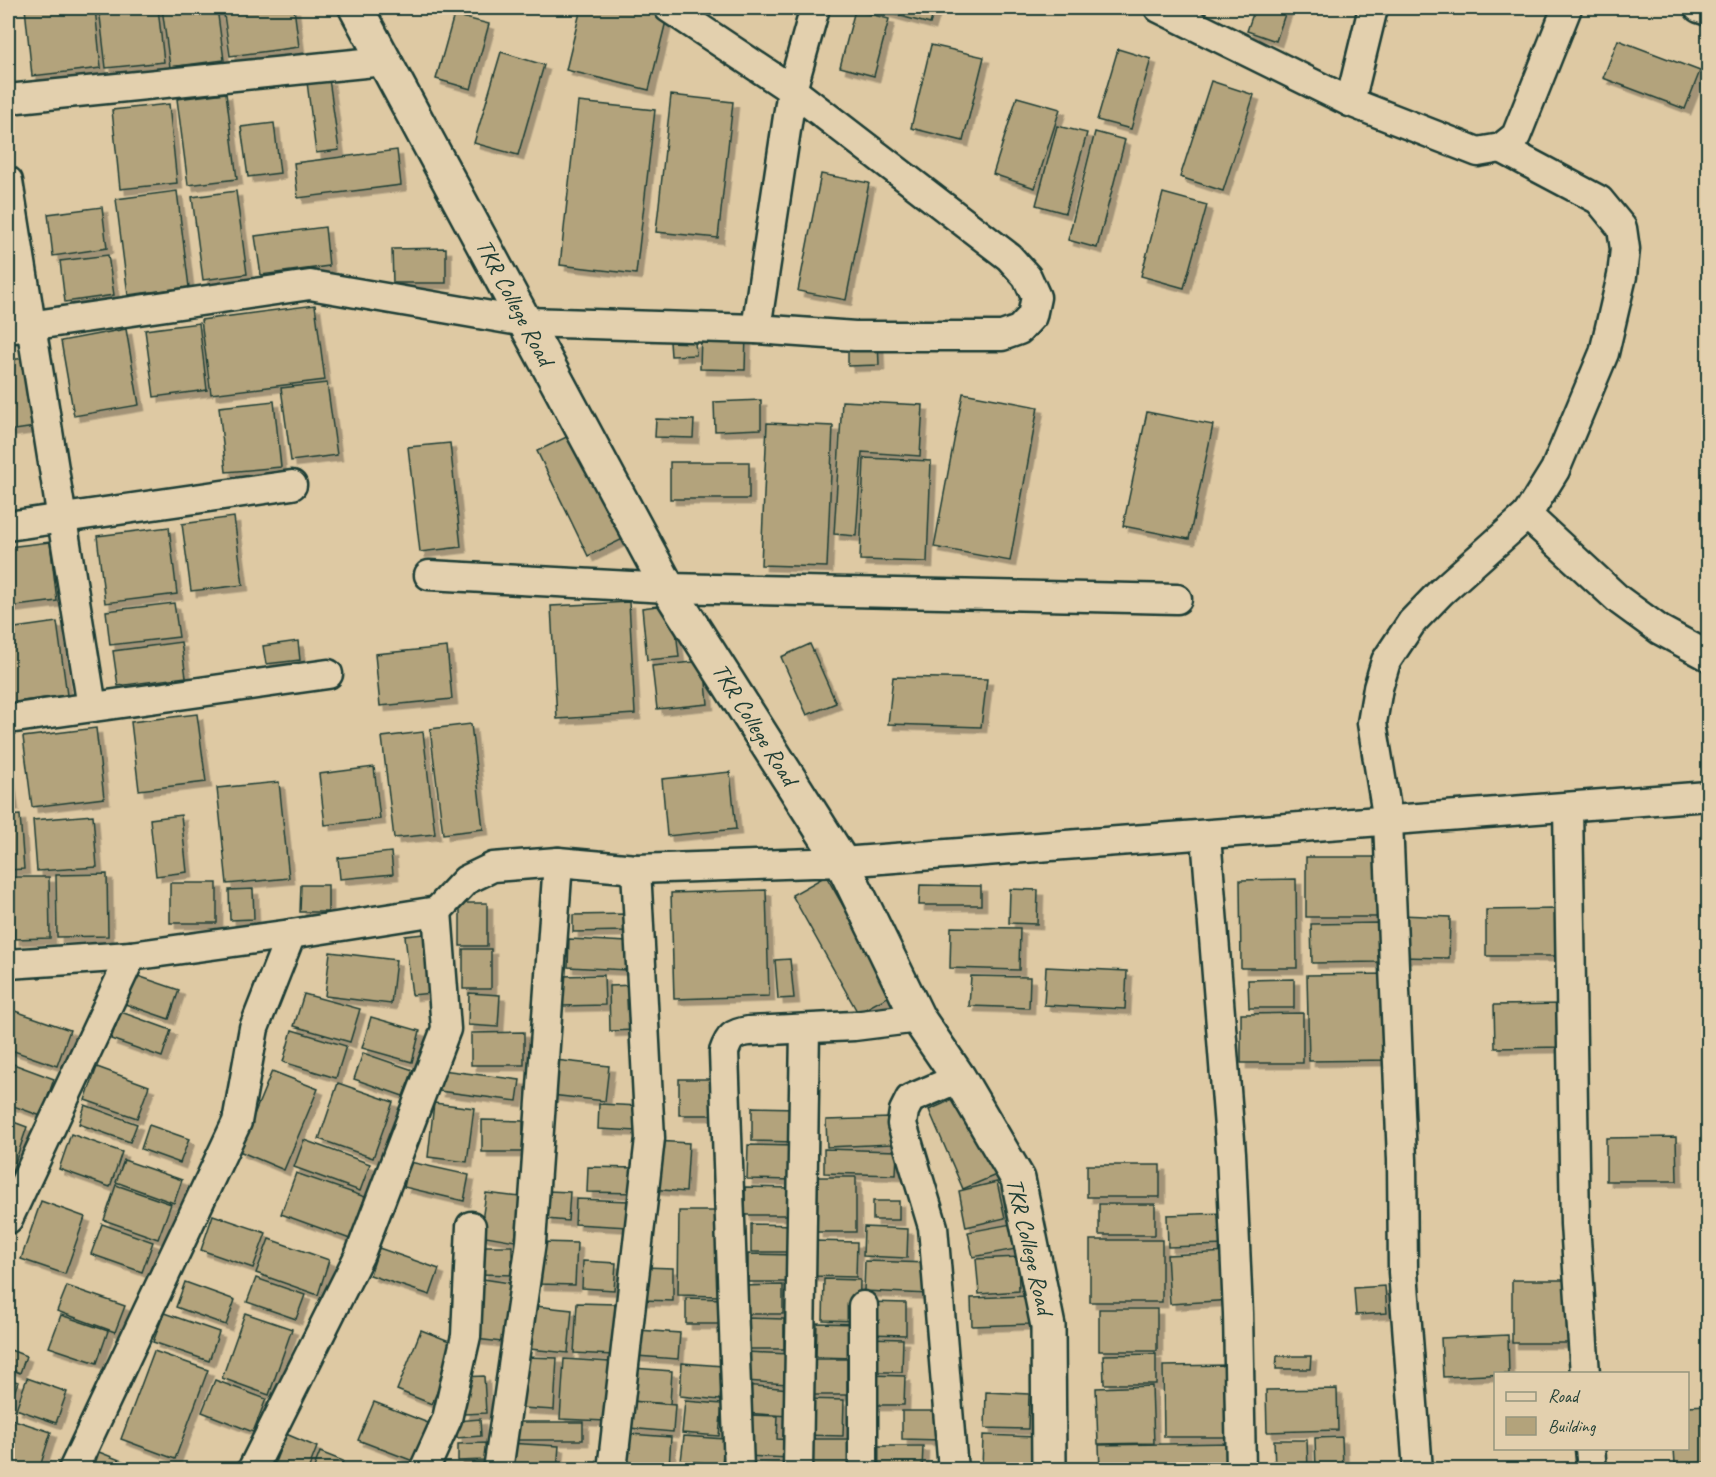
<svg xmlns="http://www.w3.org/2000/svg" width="1716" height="1477" font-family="Caveat,sans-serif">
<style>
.building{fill:#b3a37b;stroke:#1f3d34;stroke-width:1.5;filter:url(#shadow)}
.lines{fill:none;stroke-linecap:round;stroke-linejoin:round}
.minor-casing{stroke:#1f3d34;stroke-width:33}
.tertiary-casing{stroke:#1f3d34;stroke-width:38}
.minor{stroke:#e3d0ae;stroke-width:28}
.tertiary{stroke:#e3d0ae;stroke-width:33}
.labels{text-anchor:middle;stroke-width:4.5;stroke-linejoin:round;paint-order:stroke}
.street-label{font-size:24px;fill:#1f3d34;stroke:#e3d0ae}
</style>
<defs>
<filter id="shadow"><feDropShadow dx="5.5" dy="5.5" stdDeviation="0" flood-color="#0004"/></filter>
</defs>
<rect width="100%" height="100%" fill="#dec9a3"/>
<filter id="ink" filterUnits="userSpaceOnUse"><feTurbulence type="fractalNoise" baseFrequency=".0167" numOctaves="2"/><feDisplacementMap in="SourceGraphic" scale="12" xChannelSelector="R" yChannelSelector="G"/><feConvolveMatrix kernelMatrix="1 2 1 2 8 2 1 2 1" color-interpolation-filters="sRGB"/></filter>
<g filter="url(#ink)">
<g class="building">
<polygon points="25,8 95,8 101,68 32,76"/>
<polygon points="99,8 158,8 164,62 106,68"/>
<polygon points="162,8 217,8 224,60 170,67"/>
<polygon points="223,8 294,8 299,47 230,56"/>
<polygon points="581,8 628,8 667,17 649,90 566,70"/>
<polygon points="871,8 935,8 930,24"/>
<polygon points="1255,8 1287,8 1276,41 1247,31"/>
<polygon points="855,10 889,19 874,76 840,67"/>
<polygon points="454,15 489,24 471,89 436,79"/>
<polygon points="1618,40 1700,71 1685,109 1603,78"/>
<polygon points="931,45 984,57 963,141 911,128"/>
<polygon points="1118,49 1151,59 1131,129 1097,120"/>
<polygon points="501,52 544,65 518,155 474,143"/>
<polygon points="329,79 339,150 316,153 307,82"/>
<polygon points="1211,81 1254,95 1223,191 1180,177"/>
<polygon points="226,93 237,179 188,185 177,99"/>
<polygon points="671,95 733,102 718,238 656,232"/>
<polygon points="1017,97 1060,109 1035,188 993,174"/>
<polygon points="578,102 655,110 636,274 560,265"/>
<polygon points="169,104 177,183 120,189 112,110"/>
<polygon points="274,123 280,173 248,177 241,127"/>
<polygon points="1057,126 1087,133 1065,213 1036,205"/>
<polygon points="1095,132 1125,140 1097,248 1068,240"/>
<polygon points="397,150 401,185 298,198 294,163"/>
<polygon points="821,174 869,183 846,300 798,291"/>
<polygon points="177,191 189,287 128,295 116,199"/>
<polygon points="236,191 247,274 203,280 192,197"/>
<polygon points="1163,193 1207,205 1184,288 1141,276"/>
<polygon points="102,207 107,248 53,256 48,214"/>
<polygon points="325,227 329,266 261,275 255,236"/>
<polygon points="446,248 446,283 393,283 392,249"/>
<polygon points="108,255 114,295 65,302 60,261"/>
<polygon points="315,305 325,380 211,394 201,320"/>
<polygon points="199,323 207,390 154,397 145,330"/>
<polygon points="126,329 139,405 74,416 61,341"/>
<polygon points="701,333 746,334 745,370 700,369"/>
<polygon points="878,340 879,365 848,366 848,341"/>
<polygon points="670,342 695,342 696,355 671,356"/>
<polygon points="26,358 35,427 8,431 8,360"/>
<polygon points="327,383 337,455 291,461 281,388"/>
<polygon points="963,393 1038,407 1010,561 934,547"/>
<polygon points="761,400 761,429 715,431 714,402"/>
<polygon points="274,401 281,467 226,472 219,407"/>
<polygon points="842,401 923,405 920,456 862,452 856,536 834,534"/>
<polygon points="1147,412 1213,425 1189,539 1123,526"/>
<polygon points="656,419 694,420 693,438 655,437"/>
<polygon points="767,423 833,426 827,567 761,565"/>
<polygon points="577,432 627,537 588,556 537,451"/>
<polygon points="450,443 461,547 420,552 408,447"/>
<polygon points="864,458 931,461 927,562 860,560"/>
<rect x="670" y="462" width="79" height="37"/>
<polygon points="234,517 243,585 191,591 182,524"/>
<polygon points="169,527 177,594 105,603 97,536"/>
<polygon points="50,542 57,601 8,607 8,547"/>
<polygon points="629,602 635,714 557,719 551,606"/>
<polygon points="174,603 179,637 110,645 106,611"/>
<polygon points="673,604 679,657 647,660 642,608"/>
<polygon points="57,622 67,695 8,703 8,629"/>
<polygon points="298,641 300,660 266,664 263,646"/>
<polygon points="181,642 186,677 118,686 113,651"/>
<polygon points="810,644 836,703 807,715 781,657"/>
<polygon points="447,647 452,699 380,706 375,654"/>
<polygon points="704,661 708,704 657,709 652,666"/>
<polygon points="893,677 987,679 981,727 888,724"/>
<polygon points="197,714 206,782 139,790 131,722"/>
<polygon points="471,724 483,829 443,834 430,729"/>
<polygon points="96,728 104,798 32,807 23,737"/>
<polygon points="423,732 435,834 394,838 382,737"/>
<polygon points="8,765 13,805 8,805"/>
<polygon points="374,767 380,819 325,825 319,774"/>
<polygon points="730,772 736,829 667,836 662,779"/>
<polygon points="279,782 289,878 227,884 217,788"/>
<polygon points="20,815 24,869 8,870 8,816"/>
<polygon points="93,815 97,867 37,871 33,820"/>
<polygon points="181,815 187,872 156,876 150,819"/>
<polygon points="391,852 393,874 340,879 338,858"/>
<polygon points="1306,857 1376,857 1377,917 1306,917"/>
<polygon points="107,874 108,936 57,937 56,875"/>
<polygon points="826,876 893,994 858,1013 792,895"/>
<polygon points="13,877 49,877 50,938 14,939"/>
<polygon points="1296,879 1297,968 1241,968 1240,880"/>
<rect x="170" y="883" width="47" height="40"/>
<polygon points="301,885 328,885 328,912 300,912"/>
<polygon points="920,885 981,886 981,905 919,905"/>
<polygon points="253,889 254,919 230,920 229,890"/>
<polygon points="1010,889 1038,890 1037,924 1009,923"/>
<polygon points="766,890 769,996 674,999 671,893"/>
<rect x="460" y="903" width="27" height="43"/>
<polygon points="1556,909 1557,956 1486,956 1486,910"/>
<polygon points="626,914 626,931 573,932 573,915"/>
<polygon points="1400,915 1450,917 1449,958 1399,957"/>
<polygon points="1378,923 1379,962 1312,963 1311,924"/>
<polygon points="951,927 1020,928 1019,970 950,968"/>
<polygon points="434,933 441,992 412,995 405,936"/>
<polygon points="569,939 628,942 627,970 568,967"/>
<rect x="463" y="949" width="28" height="40"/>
<polygon points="330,952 396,960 391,1004 325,996"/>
<polygon points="790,959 794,998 778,999 775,960"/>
<polygon points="1046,967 1127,971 1125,1009 1044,1005"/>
<polygon points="1390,974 1391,1060 1309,1061 1307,975"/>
<polygon points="135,975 179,990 169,1019 125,1004"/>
<polygon points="604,975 605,1005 561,1006 561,976"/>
<polygon points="971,976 1030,977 1029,1008 969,1006"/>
<polygon points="1294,979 1294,1008 1249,1008 1248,980"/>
<polygon points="634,985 635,1030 610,1031 609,986"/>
<polygon points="469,993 500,995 498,1027 468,1025"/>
<polygon points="304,994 360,1009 350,1042 294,1026"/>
<polygon points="1566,1004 1567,1047 1495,1048 1494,1005"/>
<polygon points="15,1011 70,1030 57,1066 8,1049 8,1032"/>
<polygon points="121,1012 171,1030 162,1057 111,1039"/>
<polygon points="1303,1013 1303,1063 1241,1063 1241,1014"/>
<polygon points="371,1017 420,1031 412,1062 362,1048"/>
<polygon points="292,1030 346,1046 336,1078 283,1062"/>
<polygon points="524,1032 524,1065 471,1065 471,1033"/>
<polygon points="363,1053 413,1070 403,1096 354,1079"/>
<polygon points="555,1060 609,1066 605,1101 551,1095"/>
<polygon points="8,1062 54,1079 41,1116 8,1104"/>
<polygon points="97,1067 149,1086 137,1118 85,1100"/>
<polygon points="442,1070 520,1080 517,1101 439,1091"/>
<polygon points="272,1071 318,1089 284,1170 239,1151"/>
<polygon points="679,1079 718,1079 717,1115 679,1115"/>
<polygon points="338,1083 393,1102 373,1158 319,1139"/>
<polygon points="963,1095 996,1175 963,1189 929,1110"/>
<polygon points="434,1103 474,1108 467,1162 428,1157"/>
<polygon points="599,1104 640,1106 638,1131 598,1129"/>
<polygon points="85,1105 137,1124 130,1142 79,1124"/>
<polygon points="752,1107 797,1108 796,1142 752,1141"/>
<polygon points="890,1118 891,1144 827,1147 826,1120"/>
<polygon points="8,1120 27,1127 8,1183"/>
<polygon points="482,1120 523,1121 523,1152 482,1152"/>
<polygon points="149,1125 189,1139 180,1163 141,1149"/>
<polygon points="71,1134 122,1152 110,1187 59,1169"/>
<polygon points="1676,1137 1677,1181 1606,1181 1606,1138"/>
<polygon points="304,1140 370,1164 360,1191 294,1167"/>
<polygon points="655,1141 689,1143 686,1192 651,1189"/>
<polygon points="748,1145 795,1146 794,1180 747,1179"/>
<polygon points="824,1149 897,1151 896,1175 824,1173"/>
<polygon points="124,1160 182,1180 174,1203 116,1182"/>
<polygon points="410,1162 469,1175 464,1201 404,1187"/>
<rect x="1087" y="1165" width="73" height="32"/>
<polygon points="588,1167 636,1168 636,1193 587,1192"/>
<polygon points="296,1173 365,1197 350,1239 281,1214"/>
<polygon points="818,1177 856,1177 856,1232 817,1232"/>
<polygon points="997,1182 1005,1218 966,1227 959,1191"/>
<polygon points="116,1185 171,1204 158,1239 104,1220"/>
<polygon points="745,1187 791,1188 791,1215 745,1215"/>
<polygon points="548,1191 570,1192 568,1221 546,1219"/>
<polygon points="486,1193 520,1197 515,1241 480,1235"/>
<polygon points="576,1199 629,1201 628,1227 575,1224"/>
<polygon points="41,1201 85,1217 65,1274 21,1259"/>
<rect x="873" y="1201" width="26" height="19"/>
<rect x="1099" y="1204" width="56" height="31"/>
<polygon points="679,1211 721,1211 720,1296 678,1295"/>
<polygon points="1225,1213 1225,1245 1168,1247 1167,1215"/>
<polygon points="213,1215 266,1233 253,1268 201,1250"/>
<polygon points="102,1224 153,1242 142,1272 91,1254"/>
<polygon points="751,1224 797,1225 797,1252 751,1252"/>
<polygon points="1011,1224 1016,1249 973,1257 968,1232"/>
<polygon points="864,1227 908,1229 907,1258 863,1256"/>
<polygon points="269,1239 329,1260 318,1295 256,1273"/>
<rect x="1090" y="1240" width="72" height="62"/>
<polygon points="813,1241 857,1242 856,1277 812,1276"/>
<polygon points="540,1242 577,1243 575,1285 539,1284"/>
<polygon points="482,1246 512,1246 512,1275 482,1274"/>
<polygon points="379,1248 439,1269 430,1295 370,1275"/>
<polygon points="1230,1252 1232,1300 1170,1304 1167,1255"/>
<polygon points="748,1254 794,1255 794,1282 748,1282"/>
<polygon points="1018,1257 1019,1291 979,1294 976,1259"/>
<polygon points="583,1261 616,1263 614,1290 582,1288"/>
<polygon points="865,1261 930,1263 929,1294 864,1291"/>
<polygon points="643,1267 673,1268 673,1301 642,1300"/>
<polygon points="256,1278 305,1295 296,1319 247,1302"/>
<polygon points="483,1279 510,1283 502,1342 475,1339"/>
<polygon points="824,1279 860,1280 859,1321 823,1320"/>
<rect x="1512" y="1280" width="65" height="63"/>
<polygon points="185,1282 235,1300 226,1325 176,1307"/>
<polygon points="783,1285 783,1314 741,1314 741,1286"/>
<polygon points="67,1286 125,1306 115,1332 57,1311"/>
<polygon points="1385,1286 1387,1313 1356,1315 1354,1288"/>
<polygon points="1028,1296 1030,1324 972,1326 971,1298"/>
<polygon points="686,1298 725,1299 725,1324 686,1324"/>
<polygon points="868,1302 906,1303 906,1335 867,1334"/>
<polygon points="577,1303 615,1304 613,1355 574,1353"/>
<polygon points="535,1306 572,1310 568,1353 530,1349"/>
<rect x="1099" y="1309" width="58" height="42"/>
<polygon points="164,1313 219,1332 209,1361 153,1342"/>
<polygon points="245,1313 292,1329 269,1395 222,1378"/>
<polygon points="61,1315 108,1331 97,1363 49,1347"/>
<polygon points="746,1318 784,1319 784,1349 746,1349"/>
<polygon points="817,1323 858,1324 857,1358 816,1357"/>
<polygon points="421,1330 457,1344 432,1404 397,1390"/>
<polygon points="638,1330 680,1333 678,1359 636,1356"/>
<polygon points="1508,1335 1509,1374 1443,1377 1441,1338"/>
<polygon points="867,1338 903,1339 902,1372 867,1372"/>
<polygon points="8,1349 26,1356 20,1373 8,1368"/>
<polygon points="154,1351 208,1370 175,1459 121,1439"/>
<polygon points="746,1352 789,1354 787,1384 745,1381"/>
<polygon points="1156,1354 1156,1384 1104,1384 1103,1355"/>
<polygon points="1277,1356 1311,1356 1310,1369 1276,1369"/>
<polygon points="525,1357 557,1358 554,1410 522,1408"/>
<polygon points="564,1359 610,1362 606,1421 560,1419"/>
<rect x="809" y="1359" width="38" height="36"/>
<polygon points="682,1363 723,1366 720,1400 680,1396"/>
<polygon points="1232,1365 1233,1437 1164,1437 1163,1366"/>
<polygon points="633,1368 672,1371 670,1404 630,1401"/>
<polygon points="868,1375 905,1376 904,1405 867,1405"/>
<polygon points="484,1376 486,1413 464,1414 461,1377"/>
<polygon points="27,1378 67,1392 56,1423 16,1409"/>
<polygon points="8,1379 18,1382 10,1404 8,1403"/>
<polygon points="215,1380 266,1399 253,1432 202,1412"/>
<polygon points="744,1385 790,1389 788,1416 743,1413"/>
<polygon points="1152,1386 1154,1443 1098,1444 1096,1388"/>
<polygon points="1337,1389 1338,1430 1267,1432 1266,1390"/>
<polygon points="986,1392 1029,1394 1028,1429 985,1428"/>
<polygon points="803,1399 844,1400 843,1436 802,1435"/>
<polygon points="631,1401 675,1405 673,1432 629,1428"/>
<polygon points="685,1401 722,1404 719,1436 682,1433"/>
<polygon points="374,1402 436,1426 421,1464 358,1440"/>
<polygon points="1708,1405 1708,1462 1675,1464 1674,1448 1688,1448 1688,1406"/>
<polygon points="902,1411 941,1411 941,1440 902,1439"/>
<polygon points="748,1415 778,1416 777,1439 791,1440 790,1458 746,1456"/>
<polygon points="8,1418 51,1432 39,1470 8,1470"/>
<polygon points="480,1419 481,1436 457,1438 456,1421"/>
<rect x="511" y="1422" width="72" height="18"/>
<polygon points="286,1434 317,1447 308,1470 272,1470"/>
<polygon points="630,1434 671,1437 669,1468 628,1464"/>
<polygon points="983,1435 1037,1437 1037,1470 982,1470"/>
<polygon points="684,1436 724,1439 722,1464 681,1461"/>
<polygon points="1342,1437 1343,1470 1316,1470 1315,1438"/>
<polygon points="811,1439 849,1439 848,1470 810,1470"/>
<polygon points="1274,1440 1307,1440 1308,1470 1275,1470"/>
<polygon points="485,1443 486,1460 458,1461 458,1444"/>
<polygon points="507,1443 559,1446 557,1470 505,1469"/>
<polygon points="1231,1443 1231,1470 1100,1470 1099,1445"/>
<polygon points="869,1446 923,1446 922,1470 868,1470"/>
<polygon points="99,1452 145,1470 93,1470"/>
<polygon points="320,1452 343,1461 340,1470 313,1470"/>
</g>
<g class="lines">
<g class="minor-casing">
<g id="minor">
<polyline points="1159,8 1350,102 1478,152 1501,148 1516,136 1567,8"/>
<polyline points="1699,8 1708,11"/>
<polyline points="8,99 384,61"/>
<polyline points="1350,102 1373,8"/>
<polyline points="8,181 92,707"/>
<polyline points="8,329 310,285 526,322 756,329 855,336 1002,336 1019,330 1032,316 1036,297 1027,277 1009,257 792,90 669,8"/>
<polyline points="756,329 792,90 815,8"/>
<polyline points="1527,515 1619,600 1660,630 1708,656"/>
<polyline points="8,526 292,485"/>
<polyline points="429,575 668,588 1177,599"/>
<polyline points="8,719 328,674"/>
<polyline points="1568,808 1575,1224 1585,1374"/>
<polyline points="1206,836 1231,1153 1238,1313 1241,1470"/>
<polyline points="8,964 131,956 291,934 437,911 466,880 493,867 558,862 636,869 842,862 1708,796"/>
<polyline points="8,1219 131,956"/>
<polyline points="1590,1448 1592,1470"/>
<polyline points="73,1470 237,1122 254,1028 291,934"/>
<polyline points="252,1470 360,1254 446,1029 437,911"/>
<polyline points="424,1470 447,1419 466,1336 471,1226"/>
<polyline points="498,1470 531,1242 558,862"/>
<polyline points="612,1470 650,1138 636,869"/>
<path d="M739,1470L724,1052C729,1037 733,1033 749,1031L854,1026L918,1018"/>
<polyline points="798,1470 805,1029"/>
<polyline points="863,1470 863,1306"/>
<polyline points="953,1470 933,1227 902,1124 904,1111 910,1099 959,1078"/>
<polyline points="1418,1470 1403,1272 1402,1160 1388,821 1372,723 1378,688 1386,661 1412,622 1441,592 1527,515 1555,470 1604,353 1622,276 1625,249 1622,228 1599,200 1501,148"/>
</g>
</g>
<g class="tertiary-casing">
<polyline id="tertiary" points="356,8 668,588 842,862 918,1018 959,1078 1018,1179 1048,1326 1049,1470"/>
</g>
<use href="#minor" class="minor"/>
<use href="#tertiary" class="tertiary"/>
</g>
</g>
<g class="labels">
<g class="street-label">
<text transform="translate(515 302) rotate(62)" y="8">TKR College Road</text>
<text transform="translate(755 724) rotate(58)" y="8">TKR College Road</text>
<text transform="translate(1030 1246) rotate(77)" y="8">TKR College Road</text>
</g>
</g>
<rect width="1716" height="1477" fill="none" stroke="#e3d0ae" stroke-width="30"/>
<rect x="15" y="15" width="1686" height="1447" fill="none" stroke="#1f3d34" stroke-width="2" filter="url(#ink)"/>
<rect x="1494" y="1372" width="195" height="78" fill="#e3d0ae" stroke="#95957d" stroke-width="1.5"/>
<rect x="1506" y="1392" width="30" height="9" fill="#e3d0ae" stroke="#95957d" stroke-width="1.5"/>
<text x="1548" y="1402" font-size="18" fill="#1f3d34">Road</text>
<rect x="1506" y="1417" width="30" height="18" fill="#b3a37b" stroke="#95957d" stroke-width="1.5"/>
<text x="1548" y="1432" font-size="18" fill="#1f3d34">Building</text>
</svg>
